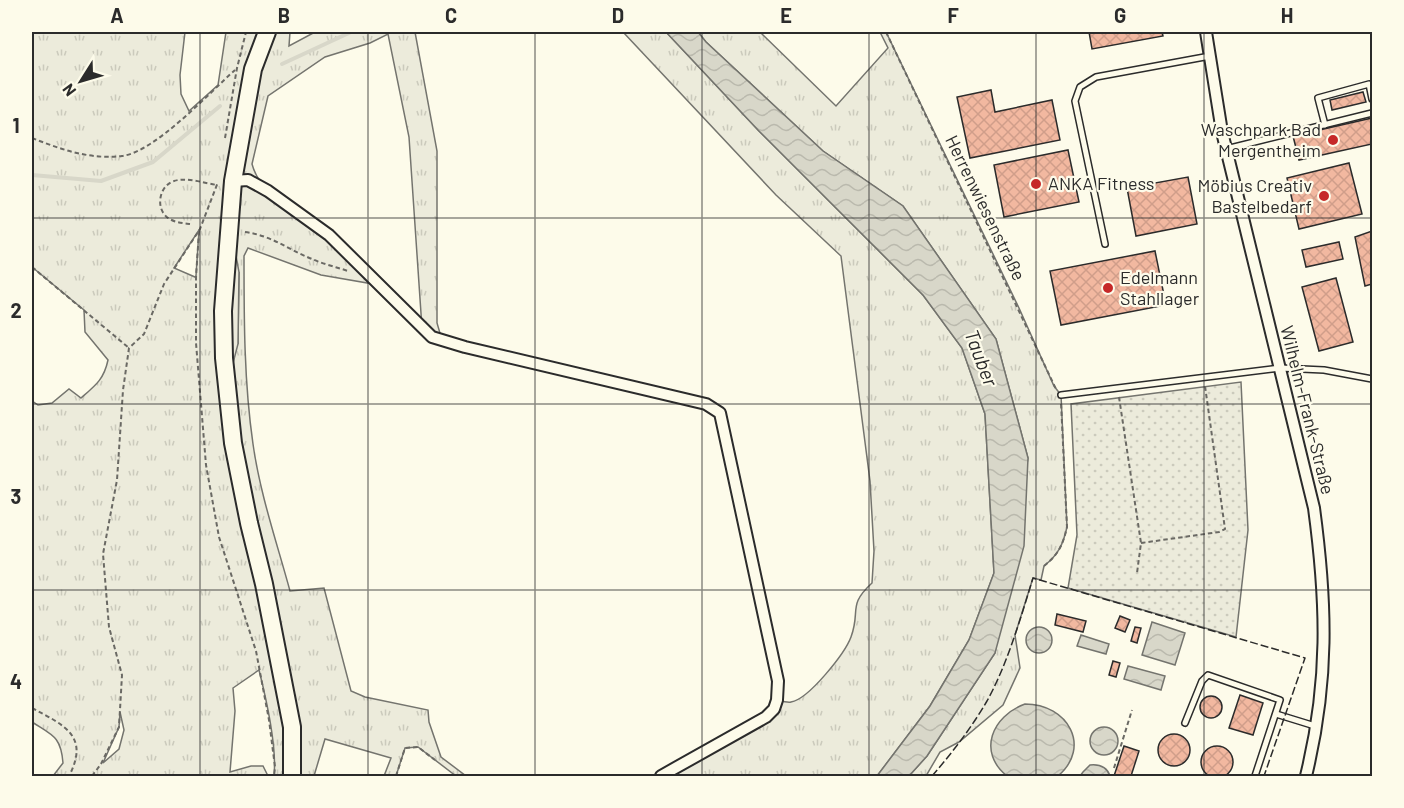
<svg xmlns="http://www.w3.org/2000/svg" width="1404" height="808" font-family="Barlow,sans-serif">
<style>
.grass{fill:url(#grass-tufts);stroke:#74746e;stroke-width:1.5;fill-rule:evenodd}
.garden{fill:url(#garden-dots);stroke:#74746e;stroke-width:1.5}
.parking{fill:#eceadb;stroke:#74746e;stroke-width:1.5}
.water{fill:url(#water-waves);stroke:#74746e;stroke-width:1.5}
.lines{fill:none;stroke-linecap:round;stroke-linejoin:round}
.stream{stroke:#d8d7c9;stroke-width:4}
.building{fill:url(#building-cross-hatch);stroke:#2b2b2b;stroke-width:1.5}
.lane-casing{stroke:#2b2b2b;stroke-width:8}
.street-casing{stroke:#2b2b2b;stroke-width:14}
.primary-casing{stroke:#2b2b2b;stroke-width:20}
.path{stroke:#6a6964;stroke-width:2;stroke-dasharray:4.5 3;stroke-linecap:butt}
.lane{stroke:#fdfbea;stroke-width:5}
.street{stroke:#fdfbea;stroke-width:10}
.primary{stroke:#fdfbea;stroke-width:16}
.fence{stroke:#2b2b2b;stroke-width:1.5;stroke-dasharray:8 3;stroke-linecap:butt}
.grid{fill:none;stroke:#2b2b2b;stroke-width:1.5;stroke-opacity:0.55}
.poi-dot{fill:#c62828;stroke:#fdfbea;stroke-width:2}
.labels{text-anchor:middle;stroke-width:4.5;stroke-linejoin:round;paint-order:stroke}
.poi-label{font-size:18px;fill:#2b2b2b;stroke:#fdfbea;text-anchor:end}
.street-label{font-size:18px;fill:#2b2b2b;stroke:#fdfbea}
.water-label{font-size:20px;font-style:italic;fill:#2b2b2b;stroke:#fdfbea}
.neatline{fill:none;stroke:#2b2b2b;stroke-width:2}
.grid-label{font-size:20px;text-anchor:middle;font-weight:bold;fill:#2b2b2b}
</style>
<defs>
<pattern id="grass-tufts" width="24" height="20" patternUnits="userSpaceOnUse" patternTransform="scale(1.5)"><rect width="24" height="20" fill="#ecebdb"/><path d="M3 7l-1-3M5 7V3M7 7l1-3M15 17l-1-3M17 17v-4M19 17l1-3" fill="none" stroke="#cbcabc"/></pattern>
<pattern id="garden-dots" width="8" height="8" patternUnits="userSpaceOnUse" patternTransform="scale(1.5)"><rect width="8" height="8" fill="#ecebdb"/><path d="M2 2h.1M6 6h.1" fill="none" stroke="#cbcabc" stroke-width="1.8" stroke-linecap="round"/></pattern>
<pattern id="water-waves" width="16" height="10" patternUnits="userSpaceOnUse" patternTransform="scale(1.5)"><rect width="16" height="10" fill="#d8d7c9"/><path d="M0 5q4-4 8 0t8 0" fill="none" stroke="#bab9ad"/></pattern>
<pattern id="building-cross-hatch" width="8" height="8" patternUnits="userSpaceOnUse" patternTransform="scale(1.5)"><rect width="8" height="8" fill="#f2b8a0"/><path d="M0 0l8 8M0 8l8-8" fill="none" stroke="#d09e8a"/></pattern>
</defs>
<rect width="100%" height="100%" fill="#fdfbea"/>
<g class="grass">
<path d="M32,32H185L180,75L181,94L189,111L218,85L226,32H290L289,46L315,32H415L437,151V323L442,340L422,328L409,137L388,34L370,43L325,57L268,96L252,164C261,199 304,214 329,236C347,251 362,269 379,285L321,275L248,248L244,256C244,319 244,382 253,444C260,494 277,543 290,591L324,588L351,691L365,697L428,710L429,722L441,757L466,776H456L418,747L405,748L396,776H384L391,758L325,739L314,776H274C277,748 266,698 259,670L233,688L235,711L230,772L251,766H263L268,776H53L63,763C61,736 52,735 32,722V401L38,405L52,403L69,389L81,398C96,385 104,379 108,360L85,332L84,310L32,267ZM199,230L196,276L195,277L174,268ZM239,272L238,344L223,311ZM120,712L124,730L119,749L103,763L119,727Z"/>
<path d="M623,32H666L758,130L923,295L962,348L985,414L994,573L969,640L930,706L877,776H661L746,728L777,700C781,701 788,703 791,702C809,699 845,653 851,637C861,610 847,606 872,583L874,551L870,481L841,256L776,195Z"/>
<path d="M698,32H760L836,106L888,48L880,32H886L1019,308L1054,386L1061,395L1067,527C1063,545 1058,555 1044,566L1041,580L1033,578L1015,635L1020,668L1003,705L959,742L940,752L926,776H909L927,756L995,653L1028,458L996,339L903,206L823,151L706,42Z"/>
</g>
<polygon class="garden" points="1241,382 1248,530 1236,637 1068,588 1077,535 1071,404"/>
<polygon class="parking" points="228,234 236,256 239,272 238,344 232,367"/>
<g class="water">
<polygon points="666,32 698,32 706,42 823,151 903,206 996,339 1028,458 1024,546 995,653 927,756 909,776 877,776 930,706 969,640 994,573 985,414 962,348 923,295 758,130"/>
<polygon points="1152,622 1185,633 1175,665 1142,655"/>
<circle cx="1039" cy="640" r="13"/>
<polygon points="1081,635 1109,644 1106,654 1077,646"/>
<polygon points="1128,666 1165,676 1161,690 1124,679"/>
<path d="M1025,704C1068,704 1092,747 1058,776H1007C977,752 992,716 1025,704Z"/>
<circle cx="1104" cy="741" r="14"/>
<path d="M1090,765C1100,764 1107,767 1110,776H1080L1083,772Z"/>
</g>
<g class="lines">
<g class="stream">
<polyline points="282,64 351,32"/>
<polyline points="32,175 101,181 153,162 220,106"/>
</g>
</g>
<g class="building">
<polygon points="1089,32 1162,32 1163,36 1092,49"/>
<polygon points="991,90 995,112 1052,100 1060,140 970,158 957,97"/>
<polygon points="1363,92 1366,102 1332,110 1330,100"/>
<polygon points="1372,118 1372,144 1299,160 1293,136"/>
<polygon points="1068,150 1079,202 1004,217 994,165"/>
<polygon points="1349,163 1362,214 1299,229 1287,178"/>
<polygon points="1188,177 1197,224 1136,236 1127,188"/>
<polygon points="1372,231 1372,284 1365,286 1355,237"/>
<polygon points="1339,242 1343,259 1306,267 1302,250"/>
<polygon points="1155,251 1166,305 1061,325 1050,271"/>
<polygon points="1336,278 1353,342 1319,351 1302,287"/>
<polygon points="1057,614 1086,621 1083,632 1055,625"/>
<polygon points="1120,616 1130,620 1125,632 1115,628"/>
<polygon points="1135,627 1141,628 1137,643 1131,641"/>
<polygon points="1113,661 1120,663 1116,677 1109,675"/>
<polygon points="1240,695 1263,703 1253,735 1229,728"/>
<circle cx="1211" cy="707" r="11"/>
<circle cx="1174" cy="750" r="16"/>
<polygon points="1124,746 1139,751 1131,776 1114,776"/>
<circle cx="1217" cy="762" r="16"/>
</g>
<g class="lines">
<g class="lane-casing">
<g id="lane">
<polyline points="1325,125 1318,98 1369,84 1372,99"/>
<polyline points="1226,149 1372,113"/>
<polyline points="1105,244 1075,101 1080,87 1096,77 1210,56"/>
<polyline points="1061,395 1280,368 1324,370 1372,379"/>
<polyline points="1276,714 1315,726"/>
<polyline points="1185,723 1202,681 1208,675 1280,700 1255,776"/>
</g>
</g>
<g class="street-casing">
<g id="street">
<path d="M1206,32L1222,132L1314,508C1327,604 1329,682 1306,776"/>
<polyline points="233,181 248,180 268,191 329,235 432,337 465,347 706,404 720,413 778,681 777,700 774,709 766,717 661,776"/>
</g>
</g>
<g class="primary-casing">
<polyline id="primary" points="267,32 253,69 233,181 223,311 224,358 233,443 249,523 264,584 292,727 292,776"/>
</g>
<g class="path">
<polyline points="886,32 1056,389"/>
<path d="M32,138C60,149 90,160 122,156C155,152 209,93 235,70"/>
<polyline points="225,138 237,68 246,32"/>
<path d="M190,224C181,223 170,222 164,214C156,203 161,185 174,181C186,177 204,183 217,185"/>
<polyline points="199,231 196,277 196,343 206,465 219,537 256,651 269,720 275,767 274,776"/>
<path d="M245,232C273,236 287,249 312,259C323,264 336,267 348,271"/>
<polyline points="32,267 129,348"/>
<polyline points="1119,397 1141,543 1137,573"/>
<polyline points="1141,543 1219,532 1225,529 1205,386"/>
<path d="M1044,566C1058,555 1063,545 1067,527L1061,402"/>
<path d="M32,708C64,725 90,736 69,776"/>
<polyline points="1114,768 1132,710"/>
<polyline points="92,776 101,764 119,727 122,675 109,627 103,554 117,480 123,390 129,348 144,334 164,284 200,229 218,182"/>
<polyline points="396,776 405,748 418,747 435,760"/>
</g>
<use href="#lane" class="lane"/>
<use href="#street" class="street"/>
<use href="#primary" class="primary"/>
<path class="fence" d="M932,776C952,753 972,727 987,701C1007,665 1021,617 1033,578L1305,658L1264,776"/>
</g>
<path class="grid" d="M200,32V776M368,32V776M535,32V776M702,32V776M869,32V776M1036,32V776M1204,32V776M32,218H1372M32,404H1372M32,590H1372"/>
<g class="poi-dot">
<circle cx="1333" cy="140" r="6"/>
<circle cx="1036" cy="184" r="6"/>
<circle cx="1324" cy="196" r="6"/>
<circle cx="1108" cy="288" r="6"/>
</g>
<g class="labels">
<g class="poi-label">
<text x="1321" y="136">Waschpark Bad<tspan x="1321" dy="21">Mergentheim</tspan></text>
<text x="1048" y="190" text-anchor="start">ANKA Fitness</text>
<text x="1312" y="192">Möbius Creativ<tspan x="1312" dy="21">Bastelbedarf</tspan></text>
<text x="1120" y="284" text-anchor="start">Edelmann<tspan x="1120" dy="21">Stahllager</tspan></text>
</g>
<g class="street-label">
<text transform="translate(985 208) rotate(64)" y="6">Herrenwiesenstraße</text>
<text transform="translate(1307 410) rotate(76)" y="6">Wilhelm-Frank-Straße</text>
</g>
<g class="water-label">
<text transform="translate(981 358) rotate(69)" y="7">Tauber</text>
</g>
</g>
<rect width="1404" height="808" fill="none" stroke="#fdfbea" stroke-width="66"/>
<g transform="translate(81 81) rotate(233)" stroke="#fdfbea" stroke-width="4.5" paint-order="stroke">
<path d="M0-4.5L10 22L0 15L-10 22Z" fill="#2b2b2b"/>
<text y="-9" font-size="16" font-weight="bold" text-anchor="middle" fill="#2b2b2b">N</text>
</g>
<rect x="33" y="33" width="1338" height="742" class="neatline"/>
<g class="grid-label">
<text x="117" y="23">A</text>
<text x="284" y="23">B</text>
<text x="451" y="23">C</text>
<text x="618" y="23">D</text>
<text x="786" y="23">E</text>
<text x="953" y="23">F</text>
<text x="1120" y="23">G</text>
<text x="1287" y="23">H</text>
<text x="16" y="133">1</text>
<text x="16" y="318">2</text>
<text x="16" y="504">3</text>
<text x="16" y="689">4</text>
</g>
</svg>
